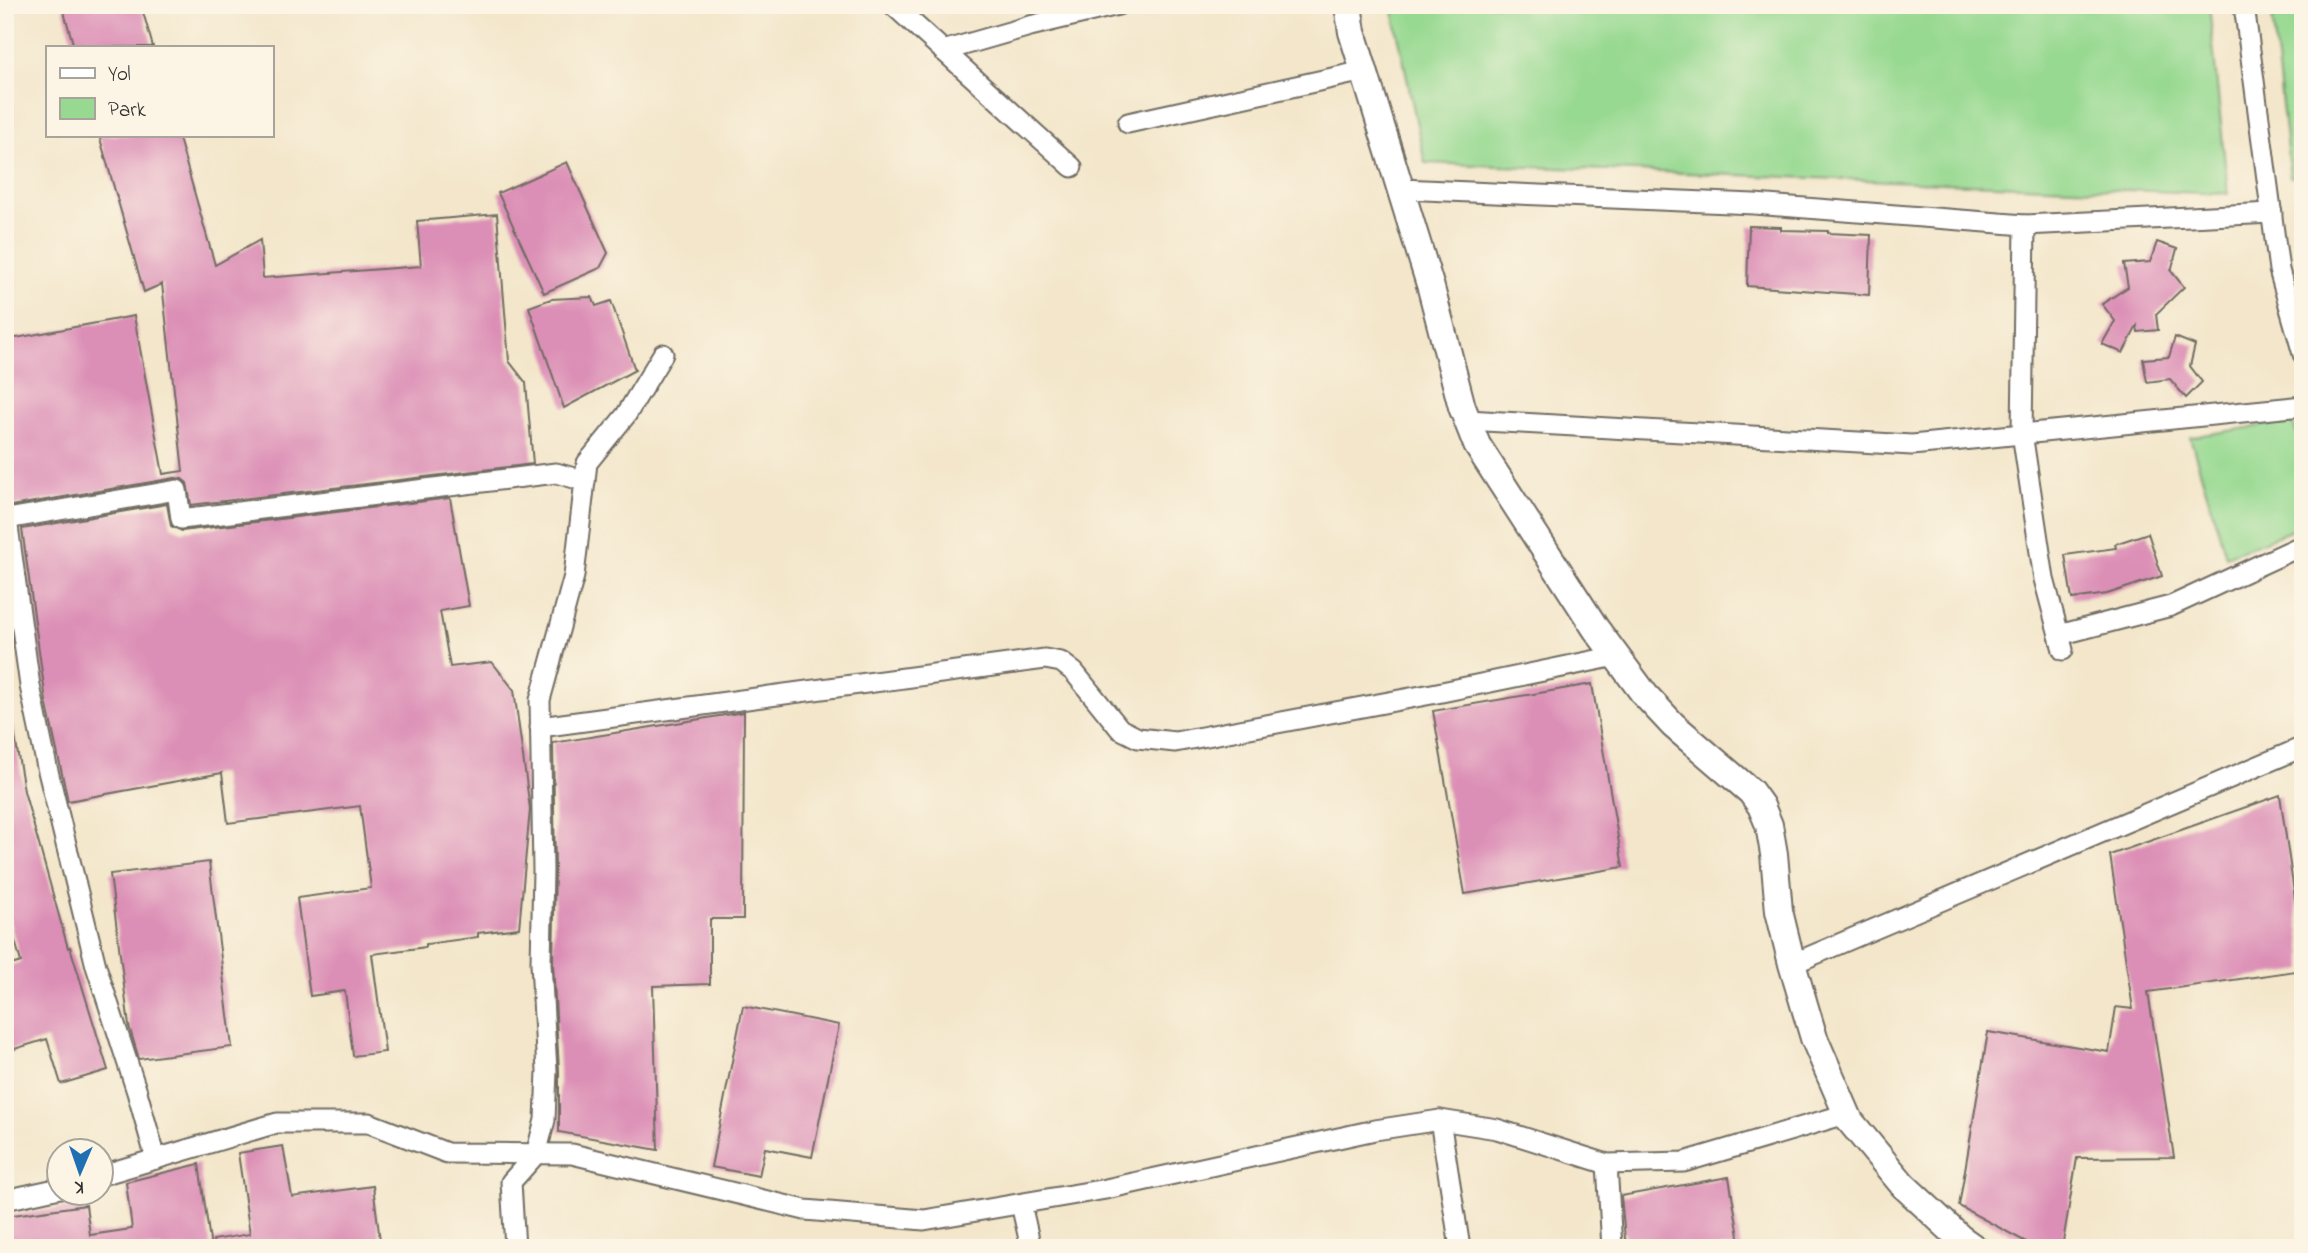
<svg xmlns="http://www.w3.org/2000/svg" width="2308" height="1253" font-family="'Indie Flower',sans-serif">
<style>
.green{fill:#97d991;stroke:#61825e;stroke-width:2}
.building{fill:#dc8fb6}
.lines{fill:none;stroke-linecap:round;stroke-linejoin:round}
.street-casing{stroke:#716c63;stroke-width:23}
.secondary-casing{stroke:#716c63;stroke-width:30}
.street{stroke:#fff;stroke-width:19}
.secondary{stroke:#fff;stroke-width:26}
</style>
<rect width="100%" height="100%" fill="#fcf5e5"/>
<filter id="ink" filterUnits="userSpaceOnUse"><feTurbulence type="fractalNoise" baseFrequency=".0143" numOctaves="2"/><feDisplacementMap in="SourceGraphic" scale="14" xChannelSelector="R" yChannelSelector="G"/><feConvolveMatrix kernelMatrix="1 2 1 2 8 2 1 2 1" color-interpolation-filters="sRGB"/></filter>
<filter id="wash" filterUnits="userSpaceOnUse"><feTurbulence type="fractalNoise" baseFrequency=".00686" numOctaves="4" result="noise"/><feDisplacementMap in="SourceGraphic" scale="28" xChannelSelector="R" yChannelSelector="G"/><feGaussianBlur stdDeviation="1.57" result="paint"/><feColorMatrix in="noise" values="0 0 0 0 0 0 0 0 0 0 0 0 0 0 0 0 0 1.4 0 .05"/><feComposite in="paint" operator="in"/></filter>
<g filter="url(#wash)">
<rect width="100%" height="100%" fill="#f3e6ca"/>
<g class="green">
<polygon points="1394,5 2209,5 2228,194 1425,163 1393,11"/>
<polygon points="2271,5 2303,5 2303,175 2290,177"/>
<polygon points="2292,421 2303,450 2303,526 2226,556 2190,437"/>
</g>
<g id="blocks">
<g class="building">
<polygon points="62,5 141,5 153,47 74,47"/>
<polygon points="99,135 178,135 215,265 260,240 263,278 421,266 417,221 497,214 509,361 526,383 533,464 191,505 187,483 182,479 175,478 5,507 5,340 134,316 163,474 183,471 162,284 144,292"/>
<polygon points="567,162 608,253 600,268 544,293 498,193"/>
<polygon points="1749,226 1781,227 1781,230 1828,231 1828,233 1871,235 1869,295 1747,286"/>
<polygon points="2157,242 2177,249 2171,271 2184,287 2156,314 2158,330 2138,332 2137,326 2123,353 2102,344 2115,321 2102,304 2128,287 2124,264 2150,262"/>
<polygon points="592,297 596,306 611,301 635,370 564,408 529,307 551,299"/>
<polygon points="2175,337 2195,345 2190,366 2202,382 2186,398 2170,379 2147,382 2143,359 2169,357"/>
<polygon points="450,498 469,606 440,611 450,667 492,662 514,690 530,809 519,928 478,933 478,937 426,944 426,947 372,954 385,1052 353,1056 345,991 310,996 297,898 371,888 360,806 228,823 222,773 68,801 46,701 22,529 167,504 171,526 182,531"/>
<polygon points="2148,533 2162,576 2107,594 2072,599 2065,555 2116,548 2115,544"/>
<polygon points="1592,684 1623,867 1465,894 1433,711"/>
<polygon points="744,712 743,919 710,919 710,984 653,986 658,1150 559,1132 559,1070 553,963 555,870 553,743"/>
<polygon points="13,725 24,791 68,948 70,947 108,1070 61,1084 47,1039 5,1052 5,967 21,962 5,905 5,726"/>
<polygon points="2280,795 2303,955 2303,970 2148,992 2174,1157 2077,1158 2062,1248 2037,1248 1959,1206 1988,1032 2109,1052 2116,1007 2133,1009 2110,855"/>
<polygon points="209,862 232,1047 139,1059 129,1026 110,874"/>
<polygon points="743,1006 839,1025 812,1157 765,1148 759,1176 711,1167"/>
<polygon points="283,1146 292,1197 373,1186 381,1248 214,1248 213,1240 250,1234 238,1153"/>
<polygon points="199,1164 211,1248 5,1248 5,1216 86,1205 90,1235 132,1229 126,1182"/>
<polygon points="1729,1177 1741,1248 1626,1248 1621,1196"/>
</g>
</g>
</g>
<g filter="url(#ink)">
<use href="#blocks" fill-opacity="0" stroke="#716c63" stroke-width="2"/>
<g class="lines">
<g class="street-casing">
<g id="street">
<polyline points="893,5 1072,167"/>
<polyline points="2244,5 2279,270 2303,354"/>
<polyline points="943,51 1030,26 1118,5"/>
<polyline points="1128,123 1364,71"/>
<polyline points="1401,189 1754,204 2025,225 2272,213"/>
<polyline points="2025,225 2022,433 2044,579 2063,650"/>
<polyline points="1467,420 1912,445 2303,406"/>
<polyline points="2059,635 2171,606 2303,545"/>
<polyline points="540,727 1045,659 1061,662 1074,672 1120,729 1138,738 1175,742 1437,693 1616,656"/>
<polyline points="1792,964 2303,747"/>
<polyline points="1440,1120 1460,1248"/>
<polyline points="156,1159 137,1092 96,966 47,767 30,686 7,519 177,490 181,519 556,473 585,481"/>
<polyline points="1607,1164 1612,1248"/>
<polyline points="102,1175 277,1123 369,1123 447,1153 572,1154 805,1210 924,1220 1106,1189 1375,1130 1440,1120 1497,1129 1607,1164 1684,1162 1846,1114"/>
<polyline points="5,1200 60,1188"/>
<polyline points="1021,1204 1031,1248"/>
<polyline points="515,1248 511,1182 536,1154 545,1120 547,1071 541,963 543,870 540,700 574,576 587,463 626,415 663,354"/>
</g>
</g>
<g class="secondary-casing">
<polyline id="secondary" points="1348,5 1352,32 1431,288 1462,407 1477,445 1596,629 1645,695 1673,725 1751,792 1761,806 1769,825 1774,854 1779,911 1792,964 1814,1038 1850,1121 1903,1185 1960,1238 1974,1248"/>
</g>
<use href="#street" class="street"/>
<use href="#secondary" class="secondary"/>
</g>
</g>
<rect width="2308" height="1253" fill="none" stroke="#fcf5e5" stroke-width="28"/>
<rect x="46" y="46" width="228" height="91" fill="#fcf5e5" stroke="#a8a49b" stroke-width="2"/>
<rect x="60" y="68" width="35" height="10" fill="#ffffff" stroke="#a8a49b" stroke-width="2"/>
<text x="108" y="80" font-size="21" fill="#2b2b2b">Yol</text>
<rect x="60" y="98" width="35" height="21" fill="#97d991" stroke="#a8a49b" stroke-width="2"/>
<text x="108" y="116" font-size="21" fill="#2b2b2b">Park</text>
<g transform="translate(80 1172) rotate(182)"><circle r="33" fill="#fcf5e5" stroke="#a8a49b" stroke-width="2"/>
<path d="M0-5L12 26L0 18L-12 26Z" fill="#1f6fb2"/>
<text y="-10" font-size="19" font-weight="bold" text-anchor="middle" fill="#2b2b2b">K</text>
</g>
</svg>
